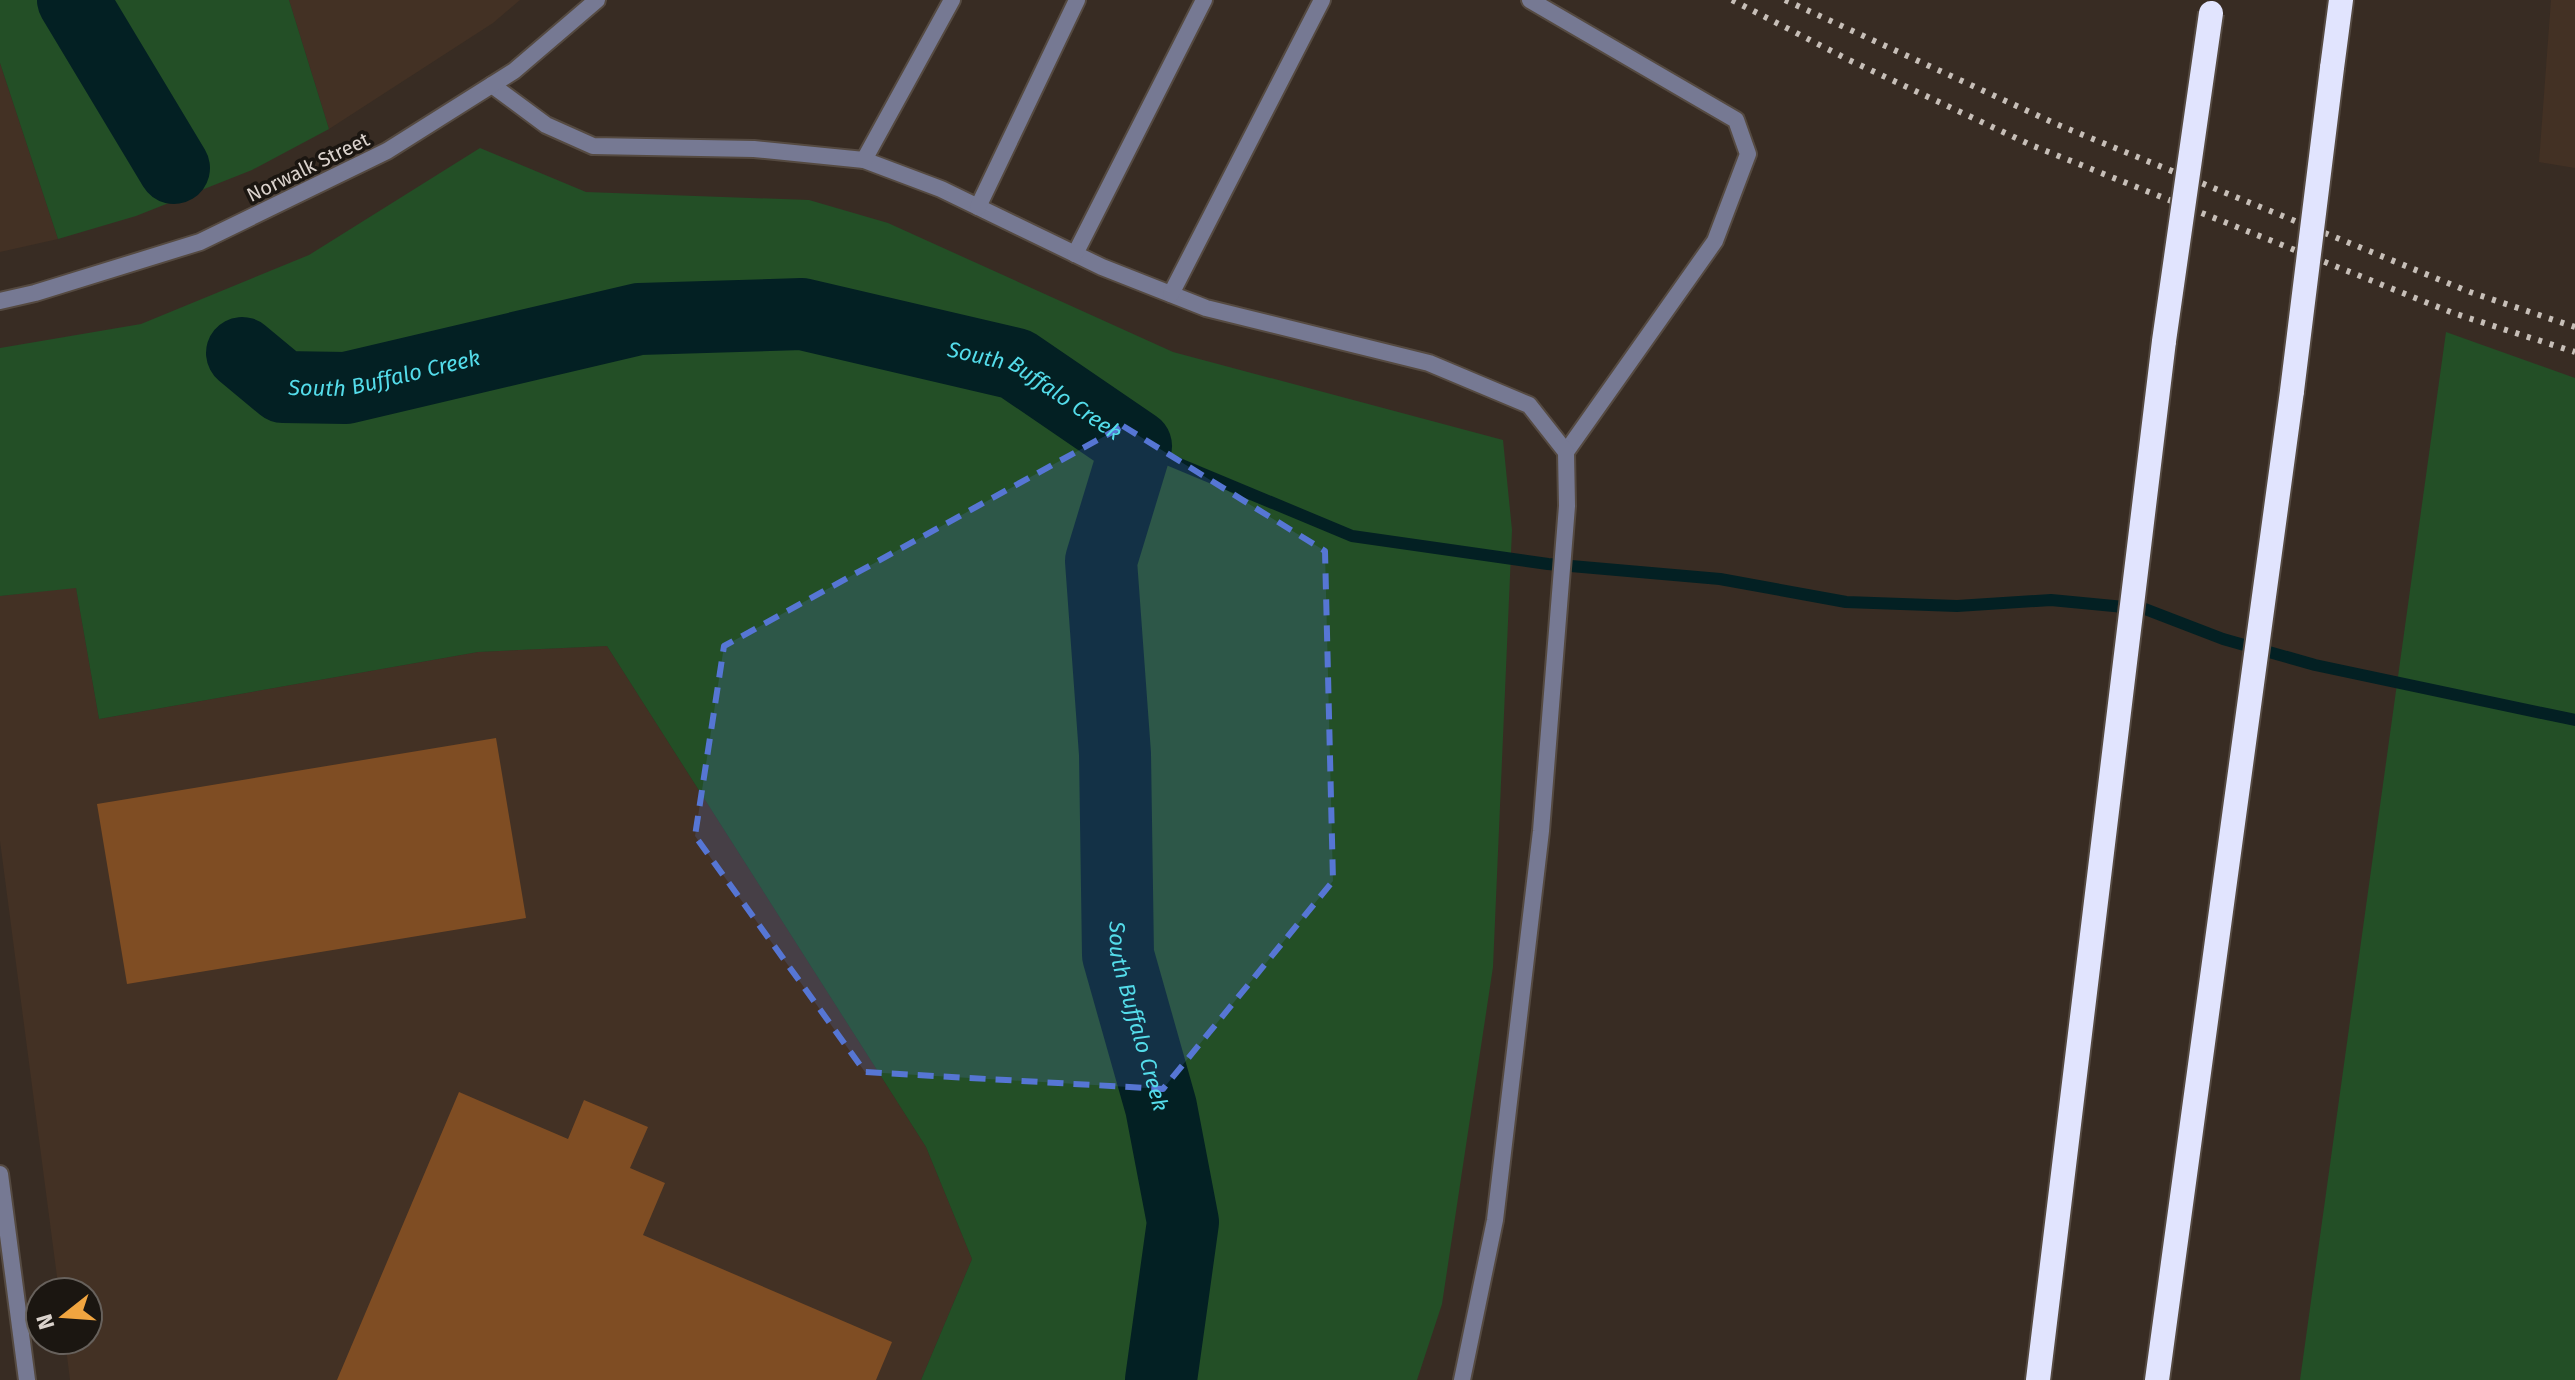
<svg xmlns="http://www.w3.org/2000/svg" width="2575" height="1380" font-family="'Fira Sans',sans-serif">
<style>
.built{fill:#433124}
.green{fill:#234f26}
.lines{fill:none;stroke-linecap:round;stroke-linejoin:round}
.stream{stroke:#032023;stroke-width:12}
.river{stroke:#032023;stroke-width:72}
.building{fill:#7f4d23}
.lane-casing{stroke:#554a41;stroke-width:20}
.street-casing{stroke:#554a41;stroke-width:20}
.highway-casing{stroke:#554a41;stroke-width:28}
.lane{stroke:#767993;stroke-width:16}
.street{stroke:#767993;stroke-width:16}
.highway{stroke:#e1e4fe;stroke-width:24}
.rail{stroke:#c7bfb8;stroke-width:6;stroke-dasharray:4 8;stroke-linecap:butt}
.highway-bridge-casing{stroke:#554a41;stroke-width:28;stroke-linecap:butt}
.highway-bridge{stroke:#e1e4fe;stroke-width:24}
.marked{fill:#5676d4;fill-opacity:0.2;stroke:#5676d4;stroke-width:6;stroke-dasharray:16 10;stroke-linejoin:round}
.labels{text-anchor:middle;stroke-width:7;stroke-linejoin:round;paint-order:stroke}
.street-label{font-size:20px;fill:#dad2cc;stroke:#1b1611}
.water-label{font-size:22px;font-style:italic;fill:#54dcea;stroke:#1b1611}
</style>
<rect width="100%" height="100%" fill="#382c23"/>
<g class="built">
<polygon points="289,0 520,0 493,23 329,129"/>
<polygon points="2551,0 2575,0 2575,168 2539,162"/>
<polygon points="0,63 58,239 0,252"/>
<polygon points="76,587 99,719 478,652 607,646 926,1147 972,1259 921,1380 70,1380 65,1340 88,1340 88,1292 59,1292 0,841 0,596"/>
</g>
<g class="green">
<polygon points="0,0 289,0 329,129 252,170 136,216 58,239 0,63"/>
<polygon points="480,148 586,192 809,200 888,223 1173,352 1503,440 1512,530 1493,967 1442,1304 1417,1380 921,1380 972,1259 926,1147 607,646 478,652 99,719 76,588 0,596 0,348 141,324 309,255"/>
<polygon points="2446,332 2575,378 2575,1380 2300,1380"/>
</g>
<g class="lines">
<polyline class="stream" points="1136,446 1352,536 1548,564 1720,579 1846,602 1957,606 2051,600 2145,609 2223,639 2315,665 2575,720"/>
<g class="river">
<polyline points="73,0 174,168"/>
<path id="s1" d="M242,353L283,387L346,388L639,319L802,314L1016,364L1136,446L1101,561L1115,754L1118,955L1161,1107L1183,1222L1161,1380"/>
</g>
</g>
<g class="building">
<polygon points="496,738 526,918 127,984 97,804"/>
<polygon points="459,1092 568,1139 584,1100 648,1127 630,1168 665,1183 643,1235 892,1342 876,1380 337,1380"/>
</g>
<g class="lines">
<g class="lane-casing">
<g id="lane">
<polyline points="1530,0 1736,120 1748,154 1715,241 1566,452"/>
<polyline points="492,85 546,125 593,146 754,149 864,160 941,189 1102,267 1206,308 1429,363 1529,405 1566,452 1567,506 1541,831 1495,1220 1462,1380"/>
<polyline points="864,160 952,0"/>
<polyline points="978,207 1077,0"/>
<polyline points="1075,254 1204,0"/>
<polyline points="1171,294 1322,0"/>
</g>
</g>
<g class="street-casing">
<g id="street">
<polyline points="0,301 35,293 200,242 387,151 514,71 597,0"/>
<polyline points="0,1174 27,1380"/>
</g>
</g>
<g class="highway-casing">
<g id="highway">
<polyline points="2332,68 2341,0"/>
<polyline points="2038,1380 2164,341"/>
<polyline points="2157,1380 2292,391"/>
</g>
</g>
<use href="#lane" class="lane"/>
<use href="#street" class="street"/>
<use href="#highway" class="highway"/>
<g class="rail">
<polyline points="1732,0 1849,60 2031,145 2453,313 2575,352"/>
<polyline points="1785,0 2056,124 2470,292 2575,327"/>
</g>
<g class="highway-bridge-casing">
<g id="highway-bridge">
<polyline points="2164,341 2211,13"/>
<polyline points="2292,391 2332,68"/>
</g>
</g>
<use href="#highway-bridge" class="highway-bridge"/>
</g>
<path class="marked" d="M1123,426L1325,551L1333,881L1163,1089L865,1072L695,836L724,646Z"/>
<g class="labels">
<g class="street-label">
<text transform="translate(308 167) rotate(-26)" y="7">Norwalk Street</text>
</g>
<g class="water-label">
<text dy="8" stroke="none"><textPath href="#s1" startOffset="156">South Buffalo Creek</textPath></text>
<text dy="8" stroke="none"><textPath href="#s1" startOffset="828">South Buffalo Creek</textPath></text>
<text dy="8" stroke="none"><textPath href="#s1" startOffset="1524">South Buffalo Creek</textPath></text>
</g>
</g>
<g transform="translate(64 1316) rotate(253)"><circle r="38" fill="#1b1611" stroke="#67615c" stroke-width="2"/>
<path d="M0-6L14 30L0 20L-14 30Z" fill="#f1a540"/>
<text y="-12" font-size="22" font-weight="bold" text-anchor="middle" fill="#dad2cc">N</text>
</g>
</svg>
